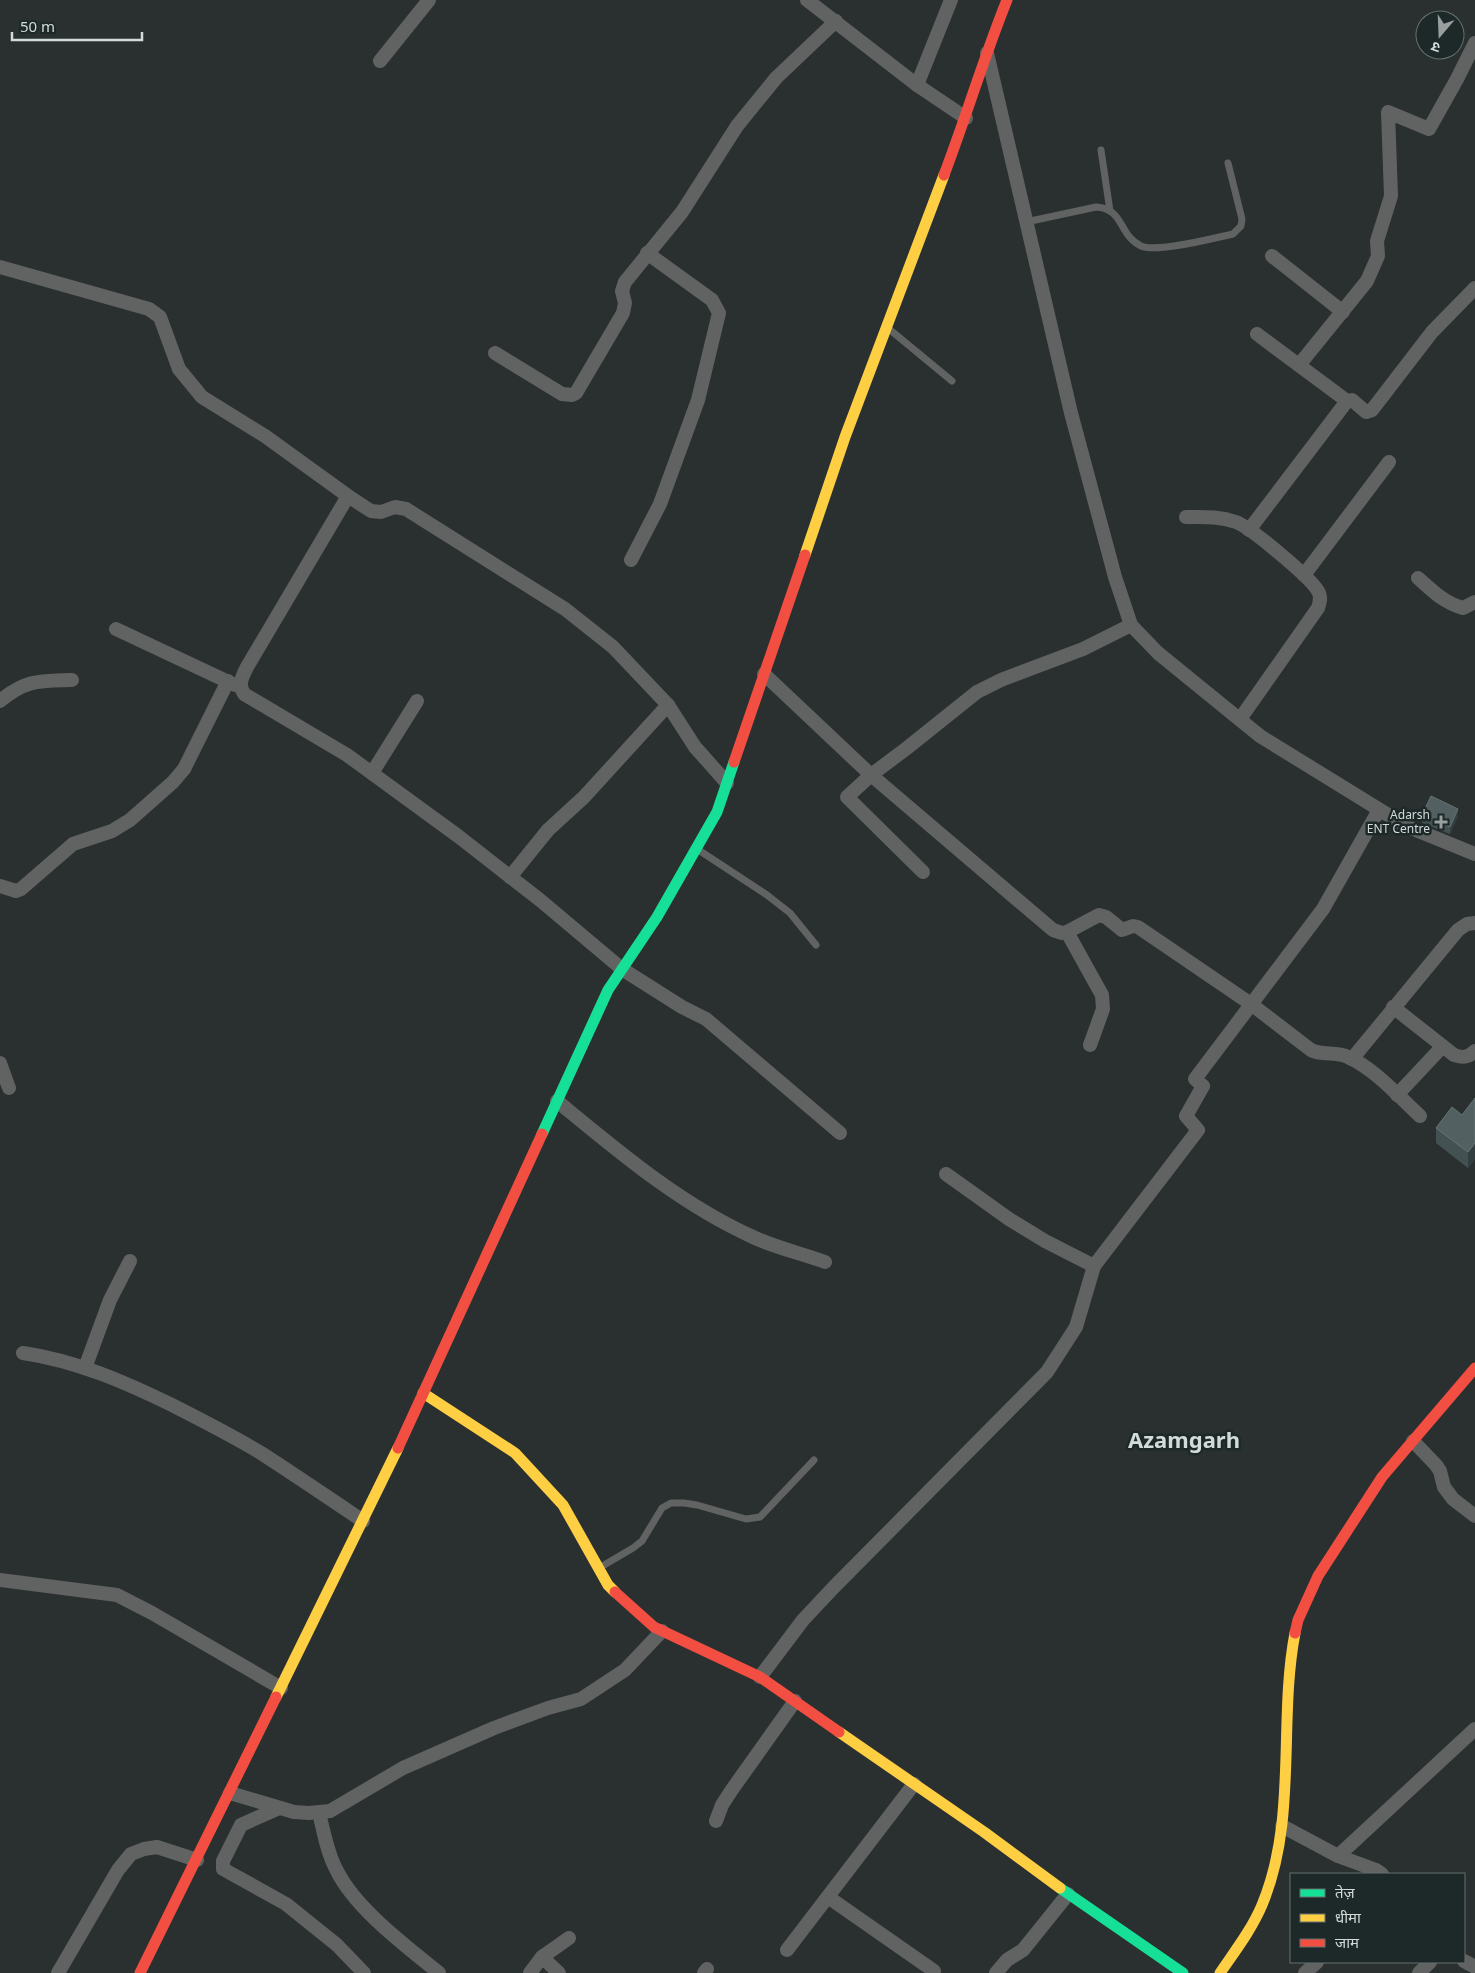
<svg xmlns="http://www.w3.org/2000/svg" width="1475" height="1973" font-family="'Noto Sans','Noto Sans Devanagari',sans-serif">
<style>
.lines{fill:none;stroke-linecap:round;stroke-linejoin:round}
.lane{stroke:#616362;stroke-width:7}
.street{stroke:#616362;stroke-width:14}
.fast{stroke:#16e098;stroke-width:11}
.slow{stroke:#ffcf43;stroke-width:11}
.jam{stroke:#f24e42;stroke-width:11}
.wall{fill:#435153}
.shaded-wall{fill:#323e3f}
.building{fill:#526062;stroke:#667374}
.poi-dot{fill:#989f9e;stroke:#1d2928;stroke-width:2}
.labels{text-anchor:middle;stroke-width:5;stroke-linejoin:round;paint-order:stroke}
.poi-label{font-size:12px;fill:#d3dbda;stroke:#1d2928;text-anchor:end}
.town-label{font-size:22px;font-weight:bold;fill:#d3dbda;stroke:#1d2928}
</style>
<rect width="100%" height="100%" fill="#2a3030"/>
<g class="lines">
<g class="lane">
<polyline points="1101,150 1110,211"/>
<path d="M1026,222L1096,207C1125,209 1118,235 1141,246C1157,253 1214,238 1233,234L1241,226L1242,219L1228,163"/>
<polyline points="889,329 952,381"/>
<polyline points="697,849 767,895 790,913 816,945"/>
<polyline points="599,1568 633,1548 642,1541 662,1508 671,1503 684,1503 697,1505 746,1519 760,1517 814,1460"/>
</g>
<g class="street">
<polyline points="807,0 917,85 966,118"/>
<polyline points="987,53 1071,413 1115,577 1131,625 1158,653 1260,736 1406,826 1475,854"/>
<polyline points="380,61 429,0"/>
<polyline points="917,85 951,0"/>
<polyline points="1272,256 1343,312"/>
<polyline points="0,267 149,309 160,317 179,369 202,397 265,436 348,496 371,511 381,512 395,507 406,509 565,609 613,647 668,705 695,747 727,783"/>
<polyline points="1257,334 1347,401"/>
<polyline points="495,353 562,394 572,395 576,393 623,313 625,303 622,291 625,282 682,212 737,126 776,78 836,21"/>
<polyline points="1299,365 1367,281 1378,256 1377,241 1391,196 1388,112 1429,129 1457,79 1475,43"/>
<path d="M348,496L247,667C242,677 238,684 244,694L347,755L458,836L540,900L622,969L682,1007L706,1019L840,1133"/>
<path d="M1186,517C1203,517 1219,516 1236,522C1250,527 1314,580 1319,593C1321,598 1320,602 1318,608L1240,719"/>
<polyline points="1249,530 1347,401 1352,400 1366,412 1372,410 1432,332 1475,288"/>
<polyline points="631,560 660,504 698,400 719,313 712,300 647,253"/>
<polyline points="1304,575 1389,462"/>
<path d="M1418,578C1433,591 1444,603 1463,608L1475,602"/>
<polyline points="116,629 235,685"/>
<path d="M764,674L871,775L1053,930L1062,933L1067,932L1099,915L1106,917L1122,930L1133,926L1138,927L1251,1004L1311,1050C1322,1056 1336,1051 1348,1057C1375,1069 1398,1096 1420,1116"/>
<path d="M0,701C26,679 40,681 72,680"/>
<polyline points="372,773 417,701"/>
<polyline points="923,872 847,797 871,775 907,748 977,692 1001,680 1083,649 1131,625"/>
<polyline points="510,877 548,830 584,797 668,705"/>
<polyline points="0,886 16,891 21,889 73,844 112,831 130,820 173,782 184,769 228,681"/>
<polyline points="1067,932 1102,995 1103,1009 1090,1045"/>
<path d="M1393,1007L1454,1055C1462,1058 1468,1058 1475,1051"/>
<polyline points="1352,1059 1458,930 1467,924 1475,923"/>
<polyline points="0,1063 9,1088"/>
<polyline points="1397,1095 1442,1047"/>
<path d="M557,1101C619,1152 680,1204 753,1237C776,1248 801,1253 825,1262"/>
<polyline points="946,1174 1009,1219 1045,1241 1094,1266"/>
<path d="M23,1353C77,1361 125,1382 174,1406C203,1421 233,1436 261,1453C295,1475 329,1498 363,1521"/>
<polyline points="85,1368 110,1300 130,1261"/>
<polyline points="1413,1441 1436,1465 1440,1471 1444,1487 1453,1499 1475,1516"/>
<polyline points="0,1580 117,1595 152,1613 281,1688"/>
<polyline points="760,1677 803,1620 833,1588 1047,1372 1076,1327 1094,1266 1198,1130 1186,1116 1203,1086 1195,1079 1323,909 1379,810"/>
<polyline points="230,1793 294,1812 309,1813 330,1811 403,1768 494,1728 548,1708 581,1699 625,1670 662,1631"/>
<polyline points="279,1808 241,1825 223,1861 223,1869 286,1904 337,1945 364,1973"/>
<path d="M319,1813C324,1832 327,1853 337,1871C356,1909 406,1946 439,1973"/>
<polyline points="716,1821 722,1805 731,1791 795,1701"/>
<polyline points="1282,1826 1338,1856 1376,1870 1382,1874"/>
<polyline points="1338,1856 1475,1729"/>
<polyline points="828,1897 934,1971"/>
<polyline points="787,1950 914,1784"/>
<polyline points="542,1957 559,1973"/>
<polyline points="1464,1961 1475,1967"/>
<polyline points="58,1973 118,1870 131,1854 144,1849 157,1847 197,1860"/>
<polyline points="530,1973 542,1957 569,1938"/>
<polyline points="704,1973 707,1969"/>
<polyline points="996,1973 1007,1960 1023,1950 1068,1894"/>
<polyline points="1305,1973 1317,1962"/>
<polyline points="1419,1973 1430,1962"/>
</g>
<g class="fast">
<polyline points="542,1134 608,990 657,917 717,812 734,762"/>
<polyline points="1060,1888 1183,1973"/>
</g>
<g class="slow">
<polyline points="805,555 845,437 944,175"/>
<polyline points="423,1393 515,1453 563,1505 608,1585 615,1592"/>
<polyline points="276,1697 398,1448"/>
<polyline points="839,1732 984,1832 1060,1888"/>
<path d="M1220,1973C1235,1951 1252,1929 1262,1905C1298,1819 1278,1722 1295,1633"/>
</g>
<g class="jam">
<path d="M944,175C966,117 984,57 1007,0"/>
<polyline points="734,762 805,555"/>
<polyline points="398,1448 542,1134"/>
<polyline points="615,1592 654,1627 760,1677 839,1732"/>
<polyline points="1295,1633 1298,1620 1318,1576 1382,1477 1475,1368"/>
<polyline points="140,1973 276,1697"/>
</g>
</g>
<g class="wall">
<polygon points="1422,815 1458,816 1450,834 1422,823"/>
<polygon points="1475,1098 1475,1159 1468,1168 1436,1143 1436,1128 1462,1115"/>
</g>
<g class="shaded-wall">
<polygon points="1458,809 1458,816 1450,834 1450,827"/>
<polygon points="1475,1143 1475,1159 1468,1168 1468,1152"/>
</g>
<g class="building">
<polygon points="1431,796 1458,809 1450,827 1422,815"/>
<polygon points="1475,1098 1475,1143 1468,1152 1436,1128 1452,1107 1462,1115"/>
</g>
<path class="poi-dot" d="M1438.5 814.5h5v5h5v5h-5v5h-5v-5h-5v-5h5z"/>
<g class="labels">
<g class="poi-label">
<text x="1430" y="819">Adarsh<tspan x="1430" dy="14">ENT Centre</tspan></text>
</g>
<g class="town-label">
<text x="1184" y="1448">Azamgarh</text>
</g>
</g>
<rect x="1290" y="1873" width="175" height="90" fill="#1d2928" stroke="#66706f"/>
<rect x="1300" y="1889" width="25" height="8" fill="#16e098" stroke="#66706f"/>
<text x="1335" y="1898" font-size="15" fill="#d3dbda">तेज़</text>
<rect x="1300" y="1914" width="25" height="8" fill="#ffcf43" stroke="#66706f"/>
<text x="1335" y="1923" font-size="15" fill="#d3dbda">धीमा</text>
<rect x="1300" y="1939" width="25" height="8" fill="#f24e42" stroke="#66706f"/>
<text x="1335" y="1948" font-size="15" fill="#d3dbda">जाम</text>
<g transform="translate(1440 35) rotate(199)"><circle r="24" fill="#1d2928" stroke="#66706f"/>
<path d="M0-4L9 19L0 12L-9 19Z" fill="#989f9e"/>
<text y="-8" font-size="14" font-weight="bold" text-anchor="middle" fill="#d3dbda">उ</text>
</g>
<path d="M12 32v8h130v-8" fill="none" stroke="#d3dbda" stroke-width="2.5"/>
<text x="20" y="32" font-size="15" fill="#d3dbda" stroke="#1d2928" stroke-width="4" paint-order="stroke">50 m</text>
</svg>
